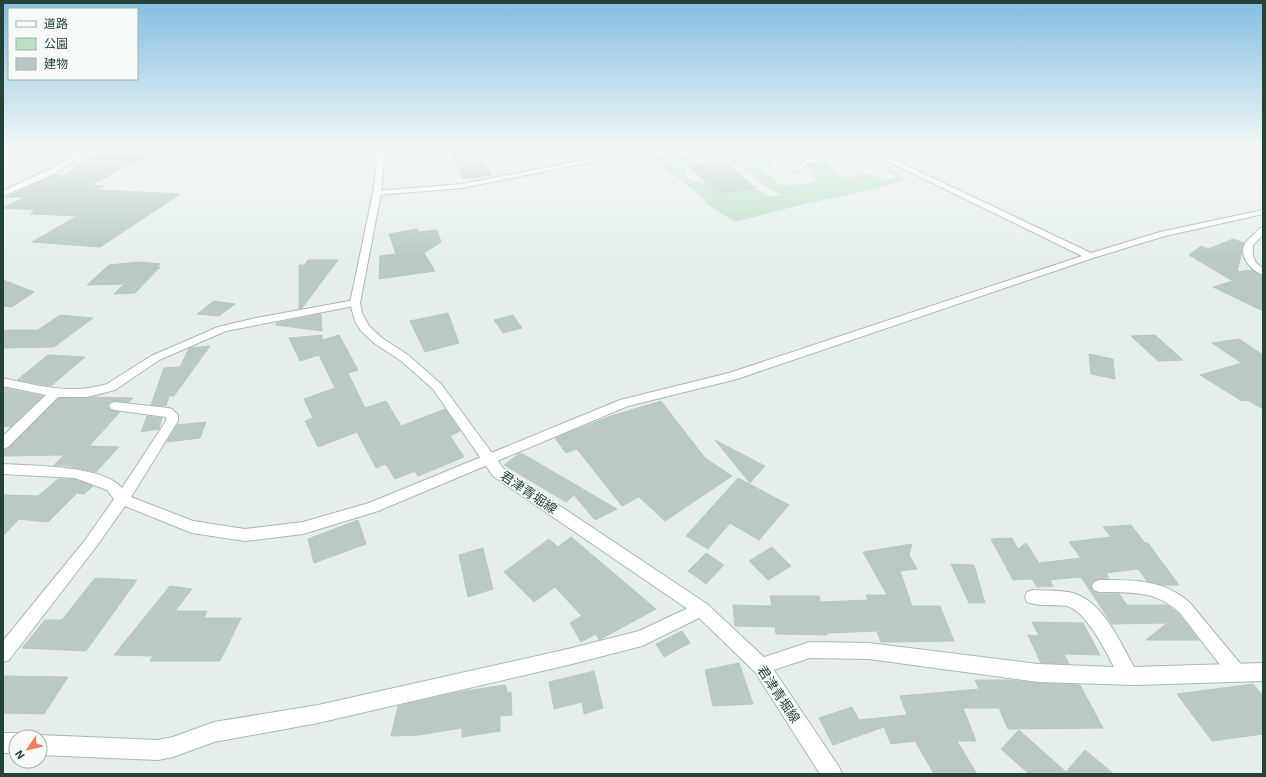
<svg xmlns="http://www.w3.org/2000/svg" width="1266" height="777" font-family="'Exo 2','Noto Sans JP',sans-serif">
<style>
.green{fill:#bde0c5}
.building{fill:#bacac3;stroke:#b7c9c0}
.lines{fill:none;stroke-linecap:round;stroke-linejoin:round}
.lane-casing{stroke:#a7b8b1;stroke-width:2}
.street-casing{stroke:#a7b8b1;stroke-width:2}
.secondary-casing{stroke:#a3bbb1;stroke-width:2}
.lane{fill:#fff;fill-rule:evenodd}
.street{fill:#fff;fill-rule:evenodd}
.secondary{fill:#fff;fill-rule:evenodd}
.labels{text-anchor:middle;stroke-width:3;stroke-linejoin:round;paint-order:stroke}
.street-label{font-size:13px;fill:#234238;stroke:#f6fbf8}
</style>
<rect width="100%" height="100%" fill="#e5efea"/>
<!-- green -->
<path class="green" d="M662,149h6l-11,4 11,8 22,-5 5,4 -1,3 -11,3 6,6 -4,1c4,10 12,7 19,10 6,3 9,7 13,10 17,-2 36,-10 50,2l-1,1h16l-14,-8 -16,-12 1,-3c-14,-5 -22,-17 -36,-15v1l10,4 -1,2 -22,-1v-3l-14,-9 -7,-3c12,0 24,6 37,6 5,-1 10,-5 14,-6 12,-2 31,4 36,14l-6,9 10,6 4,6 3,1 28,-1 9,-5 -6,-4 4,-3 -9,-7 2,-5 -4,-11h11l8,13 18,14 6,1 21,-3 19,6 8,-3 -14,-9v-3c8,3 19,6 22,15l-25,8 -70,15 -74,19 -30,-19v-4l-57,-44z"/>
<!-- building -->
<g class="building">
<polygon points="450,149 478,149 491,175 463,179"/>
<polygon points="151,154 91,185 105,186 98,190 180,194 100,247 32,242 77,216 30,214 36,210 3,208 26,197 7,197 55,175 64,176 93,155"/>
<polygon points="723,161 756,188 717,193 688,166"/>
<polygon points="417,229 418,232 437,230 441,242 424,253 435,271 379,279 380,256 396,254 389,234"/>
<polygon points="1233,239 1244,243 1237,272 1252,270 1263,276 1263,311 1213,287 1233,281 1189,255 1201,246 1208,249"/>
<polygon points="308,260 338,260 302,308 299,309 299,265 304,265"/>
<polygon points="139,262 160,264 156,267 160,267 135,293 114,294 124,284 87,285 109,265"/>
<polygon points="3,280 34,292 12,307 3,306"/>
<polygon points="214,301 235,304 219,316 197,314"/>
<polygon points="448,313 459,343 425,352 410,321"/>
<polygon points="321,314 322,331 276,325 276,323"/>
<polygon points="60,315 93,318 54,347 3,348 3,330 38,330"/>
<polygon points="513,315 522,328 503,333 494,320"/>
<polygon points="322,335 322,340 339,335 358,370 348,373 365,408 386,401 401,426 445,409 460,431 450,436 464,457 418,476 415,471 395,479 386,464 376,468 357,432 318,447 305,421 313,418 304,399 335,388 319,355 300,361 289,338"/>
<polygon points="1155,335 1183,360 1158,361 1131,336"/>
<polygon points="1239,339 1263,355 1263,409 1247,400 1242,401 1200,375 1242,363 1212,343"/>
<polygon points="210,346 174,396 169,396 166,406 151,405 164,368 180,367 189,348"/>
<polygon points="1089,354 1113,359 1115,379 1091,374"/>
<polygon points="48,355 85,357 51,386 17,380"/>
<polygon points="3,388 43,396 11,427 3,426"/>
<polygon points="94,397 133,398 129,402 115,401 111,402 108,405 111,410 120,412 89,446 119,447 96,472 71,467 72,466 54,465 64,455 3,456 3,452 59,398"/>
<polygon points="661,401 705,458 732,476 665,521 639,497 622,506 577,449 566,453 555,438 611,416"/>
<polygon points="147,416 162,418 159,429 141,432"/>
<polygon points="206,422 200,438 167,442 177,425"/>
<polygon points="715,440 765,466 750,483"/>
<polygon points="520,453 528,457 617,509 595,520 574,495 566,502 504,465"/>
<polygon points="738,478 789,505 759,540 730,523 708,549 686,536"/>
<polygon points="58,479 75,479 93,486 84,494 77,493 48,522 19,519 3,536 3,495 38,496"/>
<polygon points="358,520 366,544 314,563 308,539"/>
<polygon points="1131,525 1145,543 1148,543 1179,585 1162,585 1147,581 1138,569 1106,573 1109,578 1093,581 1091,585 1093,591 1099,594 1119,594 1127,605 1167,605 1179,614 1199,640 1146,640 1167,623 1112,624 1081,577 1050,580 1053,586 1037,587 1032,579 1013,580 991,539 1012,538 1018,549 1026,543 1039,563 1081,558 1069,542 1111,537 1103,527"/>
<polygon points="571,537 597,559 656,609 599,640 596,634 581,642 570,623 582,616 555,587 534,602 504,572 549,539 558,547"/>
<polygon points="912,544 909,555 917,569 900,571 912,606 940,606 954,641 881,642 877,631 827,633 827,635 776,634 775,627 735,626 733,605 772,606 770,596 819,596 820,602 868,600 866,595 887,595 863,552"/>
<polygon points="772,547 791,566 768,580 749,561"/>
<polygon points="483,548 493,589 468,597 459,555"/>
<polygon points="706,553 724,565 706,584 688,571"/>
<polygon points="951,564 974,565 985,603 969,603"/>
<polygon points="95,578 137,580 86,651 22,648 45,620 62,620"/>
<polygon points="170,586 192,589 175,611 207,611 204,618 241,618 220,661 150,661 153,656 114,655"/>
<polygon points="1032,622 1083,623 1100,655 1064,654 1069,664 1041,663 1028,635 1039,636"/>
<polygon points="682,631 690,643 664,657 656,644"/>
<polygon points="739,663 753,704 713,706 705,670"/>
<polygon points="594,671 603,708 584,714 582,702 554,709 549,682"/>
<polygon points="3,676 68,677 44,714 3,713"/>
<polygon points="975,680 1009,680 1038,683 1080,685 1103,728 1008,729 999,708 963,708 976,741 957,741 977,774 934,774 915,741 891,744 884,727 833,745 819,718 852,707 859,720 907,715 900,696 979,689"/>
<polygon points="1253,684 1263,696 1263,734 1212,741 1177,694"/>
<polygon points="505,685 508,693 511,692 512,715 500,716 500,731 462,737 462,728 419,735 391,736 398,706 459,692"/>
<polygon points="1019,730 1066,772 1085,750 1114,774 1029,774 1001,749"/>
</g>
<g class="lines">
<!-- lane casing -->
<g class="lane-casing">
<g id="lane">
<polygon points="816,149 822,149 828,158 827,159 808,164 798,171 794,171 794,169 804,161 821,157"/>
<path d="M1260,228h3v7l-10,10c-1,11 0,17 10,23v7c-12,-4 -26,-20 -17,-33 4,-5 10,-9 14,-14z"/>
<path d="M1099,580c34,0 65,-1 91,23l53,64 2,6 -2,6 -6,2 -6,-2 -51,-66c-26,-24 -49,-20 -81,-21l-5,-2 -2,-4 2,-4z"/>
</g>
</g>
<!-- street casing -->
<g class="street-casing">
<g id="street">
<polygon points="86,149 94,149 54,174 3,196 3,191 48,170"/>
<polygon points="641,149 656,149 462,188 377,195 373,193 377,191 462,184"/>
<path d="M863,149h9l219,104 69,-21 103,-22v4l-98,22 -72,22 -356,121 -109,27 -250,105 -75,23 -58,7 -53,-8 -67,-27 -29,41 -87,113 -6,2v-21l83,-102 28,-40 -7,-9 -32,-12 -72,-4v-10c29,2 100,1 119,24l44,-67v-4l-51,-7 -4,-1 -2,-3 2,-3 4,-1 53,6 4,1 6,6v6l-47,76 62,24 52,8 58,-7 66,-19 251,-103 109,-27 353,-117z"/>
<polygon points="1248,149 1263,151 1263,155 1249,150"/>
<path d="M355,300l4,1 1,2 -1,2 -133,26 -67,29 -44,30 -28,7h-29l-50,50 -5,2v-13l43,-41 -43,-9v-8c35,8 69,17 104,6l44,-28 67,-29 38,-9z"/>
<path d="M1033,590c13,1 27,0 40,3 30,9 47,49 61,74l129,-4v18l-128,4 -97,-3 -169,-23 -59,-1 -49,16 -6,-2 -3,-6 3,-6 55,-18 59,1 169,21 76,3c-8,-16 -29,-57 -47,-61 -13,-2 -27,1 -40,-4l-2,-5 2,-5z"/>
<polygon points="701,602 707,604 709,609 707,614 642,646 568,665 318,723 214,742 173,757 158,760 40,755 40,737 36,737 40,735 158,740 173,737 214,722 318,705 568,649 639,631"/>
<polygon points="3,733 16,733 23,736 16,737 16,753 3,753"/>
</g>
</g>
<!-- secondary casing -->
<g class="secondary-casing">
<polygon id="secondary" points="379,149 385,149 381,193 360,303 362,313 369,326 382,338 408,355 441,384 503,468 707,604 767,660 839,767 842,774 820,774 755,672 695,614 493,476 433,389 400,360 374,343 361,331 355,321 350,303 373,193"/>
</g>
<!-- lane -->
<use href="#lane" class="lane"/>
<!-- street -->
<use href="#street" class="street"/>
<!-- secondary -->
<use href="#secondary" class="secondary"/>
</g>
<!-- sky -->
<linearGradient id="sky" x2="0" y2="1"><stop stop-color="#83bee0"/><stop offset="0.58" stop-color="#f3f8f6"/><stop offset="1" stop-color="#f3f8f6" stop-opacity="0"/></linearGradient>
<rect width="1266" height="258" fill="url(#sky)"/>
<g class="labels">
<!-- street labels -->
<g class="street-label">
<text transform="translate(529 492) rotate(34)" y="5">君津青堀線</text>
<text transform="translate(779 694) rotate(56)" y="5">君津青堀線</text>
</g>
</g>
<!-- border -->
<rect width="1266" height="777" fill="none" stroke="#234238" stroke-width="8"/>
<!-- legend -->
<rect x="8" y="8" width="130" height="72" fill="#f6fbf8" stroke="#a2b1ab"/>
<rect x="16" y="21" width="20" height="6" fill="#ffffff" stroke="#a2b1ab"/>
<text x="44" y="28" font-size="12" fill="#234238">道路</text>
<rect x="16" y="38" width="20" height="12" fill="#bde0c5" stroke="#a2b1ab"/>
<text x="44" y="48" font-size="12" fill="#234238">公園</text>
<rect x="16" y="58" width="20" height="12" fill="#bacac3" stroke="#a2b1ab"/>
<text x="44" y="68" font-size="12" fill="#234238">建物</text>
<!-- north arrow -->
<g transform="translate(28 749) rotate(235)"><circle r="19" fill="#f6fbf8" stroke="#a2b1ab"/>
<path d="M0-3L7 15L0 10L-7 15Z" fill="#f7795b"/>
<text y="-6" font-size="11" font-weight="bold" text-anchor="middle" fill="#234238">N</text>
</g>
</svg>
